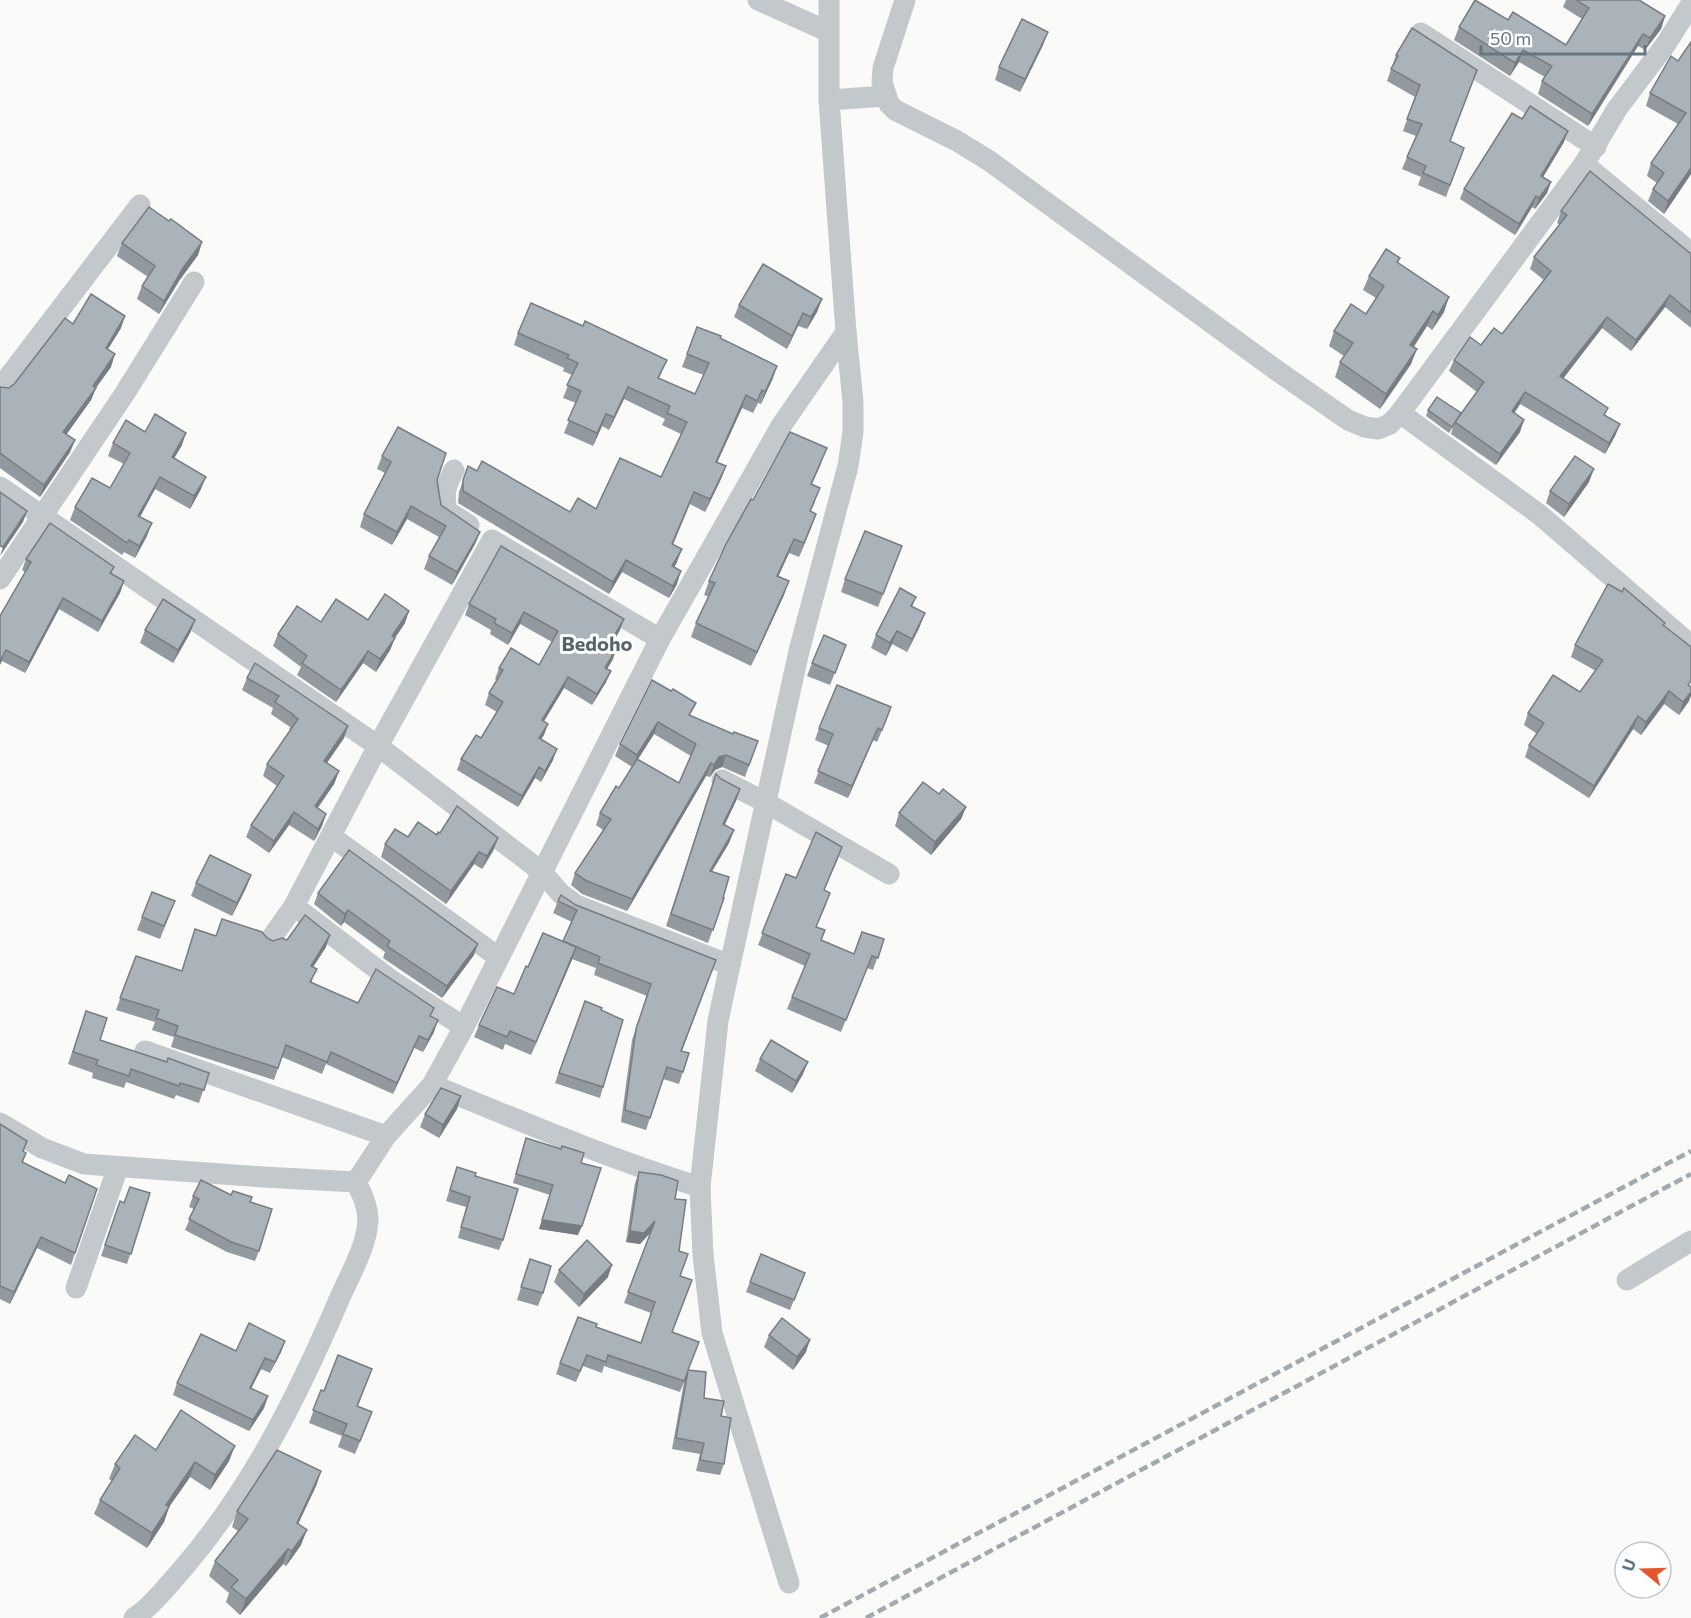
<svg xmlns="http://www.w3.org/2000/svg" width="1691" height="1618" font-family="Commissioner,sans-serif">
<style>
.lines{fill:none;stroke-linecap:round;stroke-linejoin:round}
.street{stroke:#c3c8cc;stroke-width:21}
.rail{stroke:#a2aab0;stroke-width:4.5;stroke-dasharray:9 4.5;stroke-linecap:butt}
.wall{fill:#929a9f;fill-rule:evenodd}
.shaded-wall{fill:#777d82}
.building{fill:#aab3b9;stroke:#777d82;stroke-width:1.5}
.labels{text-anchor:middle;stroke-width:6;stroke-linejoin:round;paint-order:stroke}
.quarter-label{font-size:20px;font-weight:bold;fill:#57646e;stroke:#fff}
</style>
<rect width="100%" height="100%" fill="#fafaf8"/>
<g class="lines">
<!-- street -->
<g class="street">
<polyline points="758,0 829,32"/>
<polyline points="905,0 883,68 882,82 889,104 895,110 957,141 988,160 1279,372 1348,420 1365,427 1378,429 1390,424 1400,413 1584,164 1617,109 1666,44 1691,4"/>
<polyline points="1421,33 1596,147"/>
<polyline points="829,100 886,96"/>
<polyline points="1584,164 1691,253"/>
<polyline points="0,388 140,205"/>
<polyline points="1400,413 1540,515 1691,645"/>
<path d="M454,470c-8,15 -11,24 -7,41l22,14"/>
<polyline points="0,487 378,746 542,872 561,894 576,905 730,965"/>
<polyline points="0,579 125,393 194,282"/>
<polyline points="722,780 765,802 889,874"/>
<polyline points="332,837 498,957"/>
<polyline points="294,906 391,980 464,1027"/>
<polyline points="270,940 294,906 378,746 492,540 660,639"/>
<polyline points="145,1051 386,1136"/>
<path d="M435,1086c88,36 175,73 265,101"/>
<polyline points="0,1123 42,1148 84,1164 263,1177 356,1182 386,1136 432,1085 464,1027 660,639 781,426 846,332 829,100 829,0"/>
<polyline points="1627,1280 1691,1241"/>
<polyline points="76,1288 118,1167"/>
<polyline points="789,1583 712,1333 703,1255 700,1187 718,1021 730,965 799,651 848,466 853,432 853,402 846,332"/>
<path d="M134,1618c19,-13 36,-35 51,-52 68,-80 112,-169 153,-264 11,-26 28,-53 30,-81 0,-15 -6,-27 -12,-39"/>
</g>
<!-- rail -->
<g class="rail">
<polyline points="820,1618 1691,1151"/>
<polyline points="866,1618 1691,1174"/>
</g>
</g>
<!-- wall -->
<g class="wall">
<polygon points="1566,0 1639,0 1665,16 1661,29 1645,50 1638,46 1588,126 1538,94 1542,81 1545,77 1519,62 1510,76 1454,40 1459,27 1508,20 1566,45 1582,19 1563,7"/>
<polygon points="1412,28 1450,141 1464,148 1446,197 1418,185 1421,177 1402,169 1416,136 1403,131 1415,97 1387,81 1396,55"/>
<polygon points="1691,42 1691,174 1664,214 1648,201 1653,189 1657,183 1647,176 1651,163 1678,124 1646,106 1650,93 1678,61"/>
<polygon points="1043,45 1020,92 995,80 999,67"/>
<polygon points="1522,119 1564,142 1543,177 1551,182 1547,193 1535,209 1532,207 1515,235 1460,199 1464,189"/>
<polygon points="1561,211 1687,251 1691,254 1691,328 1665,307 1631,351 1602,328 1563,378 1605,416 1620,424 1615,436 1605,454 1520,404 1514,413 1520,432 1496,465 1451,434 1453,427 1449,433 1426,416 1428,410 1460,416 1477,392 1449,371 1454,360 1502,334 1544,280 1530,269 1534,257 1560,225 1557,223"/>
<polygon points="169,221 202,242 198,255 179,281 159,314 137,299 142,286 148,277 117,256 122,243"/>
<polygon points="1400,258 1398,263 1444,312 1432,330 1427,326 1414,347 1411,364 1380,409 1335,377 1340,362 1344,356 1329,346 1334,331 1366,314 1376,298 1363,290 1369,276"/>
<polygon points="822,299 817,312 807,329 798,326 787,349 734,317 739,305"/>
<polygon points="73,324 121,328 108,349 111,367 96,388 91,400 66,434 75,440 70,452 40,497 0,468 0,387 9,388 15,383"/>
<polygon points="697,327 720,338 773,378 761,404 758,403 753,413 742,408 717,462 726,466 721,479 705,512 690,504 673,545 677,562 674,567 677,584 669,598 622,572 609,594 458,503 459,492 468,466 477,471 570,512 596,509 661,477 681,434 662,425 665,419 624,399 609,430 602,426 593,446 564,433 576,403 563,398 572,375 563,371 564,368 514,345 518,333 662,372 659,378 695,394 704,375 682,367"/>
<polygon points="145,432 182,445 174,458 201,489 190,509 155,489 140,517 147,536 135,558 124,552 122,555 70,520 75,507 110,488 124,464 108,456 113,443"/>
<polygon points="382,456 437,480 441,505 480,532 475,544 452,585 424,569 429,556 439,537 407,519 392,545 360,527 364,514 385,473 377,469"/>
<polygon points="822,462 812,484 815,502 811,511 811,528 799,557 789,553 778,577 784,595 751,666 691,637 696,623 709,597 704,595 709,581 753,500"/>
<polygon points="1589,482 1564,517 1546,503 1550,491"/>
<polygon points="501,546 620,630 612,644 613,659 607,669 611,671 606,682 592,705 564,688 544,721 548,724 541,739 553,760 541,782 535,778 518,807 457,770 461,759 481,738 497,712 485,705 489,693 497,680 495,679 499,668 539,665 552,642 520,624 508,645 490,634 491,630 465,615 469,604"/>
<polygon points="26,559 114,567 111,574 124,581 120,593 98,632 59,609 25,673 2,661 25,572 22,570"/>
<polygon points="897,559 878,607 841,592 845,579"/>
<polygon points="916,597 912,607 920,626 907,652 892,644 886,656 871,648 876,635"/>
<polygon points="195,620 190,633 173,663 140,643 145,630"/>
<polygon points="368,620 405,623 395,638 390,650 376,672 363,663 336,702 297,675 301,667 273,646 278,634 321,622"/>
<polygon points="1663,626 1689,701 1679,715 1664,704 1641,735 1633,729 1589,798 1525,757 1529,745 1537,734 1524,725 1528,713 1580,692 1596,671 1571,657 1575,645"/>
<polygon points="846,645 830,685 807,676 812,663"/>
<polygon points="247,678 348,726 344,738 327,763 339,771 334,784 318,808 326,814 322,826 314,841 289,825 269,853 246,837 251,825 277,786 263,776 267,764 291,730 289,729 290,727 271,714 273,708 242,690"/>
<path d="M652,680l40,36 41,18 25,7 -13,36 -23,-10 -7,3 -5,7 -4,-1 -79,135 -45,-17 -11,-9 4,-12 28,-43 -7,-5 4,-12 19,-25 13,-21 -17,-11 5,-12zM654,734l37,22 -12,27 -41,-24z"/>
<polygon points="887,719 877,742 873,740 848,798 814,783 829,746 815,740 819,728"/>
<polygon points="716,774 721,779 740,789 736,801 724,825 734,830 729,843 712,871 723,898 724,898 708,943 666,926"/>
<polygon points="939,794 966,807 961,819 931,855 895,826 899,813"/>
<polygon points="440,833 498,838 493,851 482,869 474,864 446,904 381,857 385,844 408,837"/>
<polygon points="838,859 824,890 826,905 816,927 825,930 821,940 854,954 884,939 873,970 867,968 841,1032 787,1009 805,966 758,945 786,874 796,878"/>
<polygon points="251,875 246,888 232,916 191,896 196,883"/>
<polygon points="152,892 170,914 160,939 137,930"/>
<polygon points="318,893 474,955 442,998 383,958 385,952 344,922 341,926 314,904"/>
<polygon points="558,901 576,905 716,960 682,1051 689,1053 679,1084 663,1079 646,1130 621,1122 632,1040 647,996 594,975 596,968 572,959 531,1055 505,1044 503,1050 474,1037 479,1025 514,994 528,967 563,941 572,922 553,913"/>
<polygon points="267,938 273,941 287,940 326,947 313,967 312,982 358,1003 431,1017 434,1032 423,1052 414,1048 393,1094 326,1064 322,1074 282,1057 274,1080 171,1047 174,1037 152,1030 155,1022 116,1010 136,956 181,971"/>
<polygon points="585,1001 601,1010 603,1087 600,1098 555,1083"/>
<polygon points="86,1011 100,1040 167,1062 209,1073 199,1103 176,1095 174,1099 126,1082 124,1088 92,1078 93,1073 68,1064"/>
<polygon points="760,1059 803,1074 792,1093 755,1071"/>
<polygon points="461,1096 457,1109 439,1138 420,1127 425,1114"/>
<polygon points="0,1124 24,1152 26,1153 23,1162 65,1183 97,1189 71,1265 37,1248 10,1304 0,1299"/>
<polygon points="526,1138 581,1163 578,1235 539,1229 550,1195 513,1183"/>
<polygon points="457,1167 475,1176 503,1240 499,1250 458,1238 466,1207 446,1201"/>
<polygon points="639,1172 675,1199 680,1276 673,1332 688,1370 704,1398 721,1416 724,1464 720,1475 696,1471 700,1454 672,1449 684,1382 680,1392 604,1366 602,1373 583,1366 576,1382 556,1374 560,1363 596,1327 641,1343 651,1313 624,1303 651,1232 640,1244 626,1242 635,1183"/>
<polygon points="150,1193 127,1264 101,1256 120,1201 124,1203"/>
<polygon points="231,1195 250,1202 259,1251 255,1261 227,1252 185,1230 194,1209 189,1207 193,1196"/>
<polygon points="530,1259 543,1293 538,1306 517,1300"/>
<polygon points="559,1270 608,1277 579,1307 554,1282"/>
<polygon points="805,1273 790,1310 746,1292 750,1282"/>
<polygon points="769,1335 806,1352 793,1370 764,1347"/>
<polygon points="285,1341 281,1352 270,1373 261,1369 251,1388 268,1396 264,1408 249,1431 173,1395 177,1383 236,1351"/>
<polygon points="372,1369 358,1406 367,1425 355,1454 338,1447 342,1436 309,1423 321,1390 324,1391"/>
<polygon points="156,1450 229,1461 210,1490 190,1477 169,1507 164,1522 147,1548 94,1514 100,1500 112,1481 109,1479 115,1464"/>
<polygon points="321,1471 316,1486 298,1524 301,1545 286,1566 283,1564 240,1615 226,1602 229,1593 209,1576 215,1561 238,1531 232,1527 237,1511"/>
</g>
<!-- shaded-wall -->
<g class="shaded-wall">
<polygon points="1665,16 1661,29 1645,50 1650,38"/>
<polygon points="1048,32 1043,45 1020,92 1025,79"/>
<polygon points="1643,34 1638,46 1588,126 1592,114"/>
<polygon points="1523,50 1519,62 1510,76 1515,63"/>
<polygon points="1568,131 1564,142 1537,187 1541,176"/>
<polygon points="1691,168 1691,174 1664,214 1668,201"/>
<polygon points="1551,182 1547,193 1535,209 1539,198"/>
<polygon points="1536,196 1532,207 1515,235 1519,224"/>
<polygon points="202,242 198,255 179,281 159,314 164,301 183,268"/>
<polygon points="1670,295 1665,307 1631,351 1636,340"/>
<polygon points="1449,297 1444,312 1432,330 1438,315"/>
<polygon points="822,299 817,312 807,329 811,317"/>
<polygon points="1433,311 1427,326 1405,359 1410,345"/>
<polygon points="803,313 798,326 787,349 792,336"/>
<polygon points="125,316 121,328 101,360 106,348"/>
<polygon points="1607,317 1602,328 1556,388 1560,376"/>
<polygon points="1417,349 1411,364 1380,409 1386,394"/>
<polygon points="115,354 111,367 88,398 93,386"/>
<polygon points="777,366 773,378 761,404 765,392"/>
<polygon points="628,387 624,399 609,430 614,417"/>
<polygon points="96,388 91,400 59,445 63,432"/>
<polygon points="1525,392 1520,404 1508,423 1512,411"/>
<polygon points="746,395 742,408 712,474 716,462"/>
<polygon points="606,414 602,426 593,446 597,433"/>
<polygon points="1524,420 1520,432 1496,465 1500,454"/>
<polygon points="1620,424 1615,436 1605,454 1609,443"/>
<polygon points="186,433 182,445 168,469 172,457"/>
<polygon points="75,440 70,452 40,497 44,485"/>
<polygon points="726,466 721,479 705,512 710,499"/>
<polygon points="1594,469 1589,482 1564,517 1569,504"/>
<polygon points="160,477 155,489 134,528 138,516"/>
<polygon points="206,477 201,489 190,509 194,496"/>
<polygon points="411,506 407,519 392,545 397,532"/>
<polygon points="27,511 23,522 0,556 3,547"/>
<polygon points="816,514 811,528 799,557 804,543"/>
<polygon points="152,523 147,536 135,558 139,546"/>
<polygon points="480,532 475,544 452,585 457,572"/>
<polygon points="794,539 789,553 772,590 777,576"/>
<polygon points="682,549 677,562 668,579 672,566"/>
<polygon points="626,560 622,572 609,594 613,582"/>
<polygon points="681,571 677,584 669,598 673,586"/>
<polygon points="124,581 120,593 98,632 102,621"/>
<polygon points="789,581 784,595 751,666 757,652"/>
<polygon points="63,598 59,609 25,673 29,662"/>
<polygon points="409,611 405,623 387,649 392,636"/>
<polygon points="524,612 520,624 508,645 512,633"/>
<polygon points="925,613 920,626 907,652 912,639"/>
<polygon points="624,619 620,630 606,654 610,643"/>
<polygon points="195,620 190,633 173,663 178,650"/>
<polygon points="897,631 892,644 886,656 890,643"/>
<polygon points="395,638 390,650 376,672 380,659"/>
<polygon points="617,647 613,659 601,679 605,668"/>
<polygon points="6,650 2,661 0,665 0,661"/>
<polygon points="368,651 363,663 336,702 341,690"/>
<polygon points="611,671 606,682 592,705 597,694"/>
<polygon points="568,677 564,688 538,731 542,720"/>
<polygon points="1669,691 1664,704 1641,735 1646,722"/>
<polygon points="1691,692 1691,696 1689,701 1679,715 1683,702"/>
<polygon points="1638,716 1633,729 1589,798 1594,786"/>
<polygon points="658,722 654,734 633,767 637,755"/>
<polygon points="548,724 544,735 535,749 539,738"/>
<polygon points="348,726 344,738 319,774 324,761"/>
<polygon points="878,728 873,740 848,798 852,786"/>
<polygon points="557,749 553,760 541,782 545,771"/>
<polygon points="726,755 722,767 715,770 710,777 714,765 719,757"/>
<polygon points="711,763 706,776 627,911 632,899"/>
<polygon points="539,767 535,778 518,807 522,796"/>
<polygon points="339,771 334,784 310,818 315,806"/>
<polygon points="740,789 736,801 719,837 723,824"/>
<polygon points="966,807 961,819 931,855 935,842"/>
<polygon points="294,812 289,825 269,853 274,841"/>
<polygon points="326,814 322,826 314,841 318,829"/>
<polygon points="734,830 729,843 705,883 710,871"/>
<polygon points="498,838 493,851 482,869 487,856"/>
<polygon points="479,852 474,864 446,904 451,891"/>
<polygon points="251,875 246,888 232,916 237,903"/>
<polygon points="348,910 344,922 341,926 345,914"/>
<polygon points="330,935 326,947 306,978 311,966"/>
<polygon points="478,944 474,955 442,998 447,986"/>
<polygon points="576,947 572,960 531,1055 536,1042"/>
<polygon points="438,1020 434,1032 423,1052 428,1040"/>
<polygon points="419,1036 414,1048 393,1094 397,1083"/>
<polygon points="808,1062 803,1074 792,1093 796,1081"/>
<polygon points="461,1096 457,1109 439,1138 443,1125"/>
<polygon points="542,1220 582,1226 578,1235 539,1229"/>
<polygon points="655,1221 651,1232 640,1244 626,1242 630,1231"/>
<polygon points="41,1237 37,1248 10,1304 14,1292"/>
<polygon points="612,1265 608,1277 579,1307 584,1294"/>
<polygon points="810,1340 806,1352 793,1370 797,1357"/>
<polygon points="285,1341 281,1352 270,1373 275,1362"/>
<polygon points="265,1358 261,1369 246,1399 250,1388"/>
<polygon points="268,1396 264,1408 249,1431 253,1420"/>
<polygon points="235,1446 229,1461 210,1490 215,1475"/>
<polygon points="195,1462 190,1477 169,1507 164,1522 147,1548 152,1533 166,1505"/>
<polygon points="321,1471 316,1486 291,1539 297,1523"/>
<polygon points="307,1530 301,1545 286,1566 292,1551"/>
<polygon points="288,1549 283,1564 240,1615 246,1599"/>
</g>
<!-- building -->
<g class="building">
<polygon points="1475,0 1508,20 1513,12 1566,45 1589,8 1576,0 1639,0 1665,16 1650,38 1643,34 1592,114 1542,81 1552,66 1523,50 1515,63 1459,27"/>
<polygon points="1022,19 1048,32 1025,79 999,67"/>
<polygon points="1412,28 1477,70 1450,141 1464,148 1450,185 1423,173 1426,166 1407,157 1422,124 1407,119 1420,85 1391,69 1398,56 1396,55"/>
<polygon points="1691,42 1691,168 1668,201 1653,189 1664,173 1651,163 1686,113 1650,93 1671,56 1678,61"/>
<polygon points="1530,106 1568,131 1541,176 1551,182 1539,198 1536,196 1519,224 1464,189 1512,113 1522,119"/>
<polygon points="1590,171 1691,254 1691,313 1670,295 1636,340 1607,317 1560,376 1608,408 1604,415 1620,424 1609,443 1525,392 1512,411 1524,420 1500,454 1455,422 1484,382 1454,360 1470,337 1481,345 1494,328 1502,334 1551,271 1534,257 1567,215 1561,211"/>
<polygon points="149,207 169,221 171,219 202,242 183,268 164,301 142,286 155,266 122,243"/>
<polygon points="1386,249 1400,258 1397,262 1449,297 1438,315 1433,311 1410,345 1417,349 1386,394 1340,362 1353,343 1334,331 1351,304 1366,314 1384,286 1369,276"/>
<polygon points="763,264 822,299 811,317 803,313 792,336 739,305"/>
<polygon points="91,294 125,316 106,348 115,354 93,386 96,388 63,432 75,440 44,485 0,453 0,387 9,388 15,383 65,318 73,324"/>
<polygon points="531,303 583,326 585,321 667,360 658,378 695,394 709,363 687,354 697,327 721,336 720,338 777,366 765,392 762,390 757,401 746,395 716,462 726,466 710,499 694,492 672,544 682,549 672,566 681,571 673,586 626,560 613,582 463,491 463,480 468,466 477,471 482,461 570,512 578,498 596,509 620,458 661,477 687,422 667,413 670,406 628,387 614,417 606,414 597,433 568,420 581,391 567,385 578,363 567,358 569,355 518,333"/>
<polygon points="1437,397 1461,413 1452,427 1428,410"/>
<polygon points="155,414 186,433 172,457 206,477 194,496 160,477 138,516 152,523 139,546 129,540 127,543 75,507 92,478 110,488 130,453 113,443 126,420 145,432"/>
<polygon points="398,427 446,453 437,480 441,505 480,532 457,572 429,556 446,526 411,506 397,532 364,514 391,462 382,456"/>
<polygon points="790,432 827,448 811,484 820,488 810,511 816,514 804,543 794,539 777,576 789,581 757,652 696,623 715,583 709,581 726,544 751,499 753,500"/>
<polygon points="1575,456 1594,469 1569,504 1550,491"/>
<polygon points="0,492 27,511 3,547 0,546"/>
<polygon points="50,523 114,567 110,573 124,581 102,621 63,598 29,662 6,650 0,661 0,616 31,562 26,559"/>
<polygon points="865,531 902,546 883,594 845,579"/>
<polygon points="501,546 624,619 610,643 617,647 605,668 611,671 597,694 568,677 542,720 548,724 539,738 557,749 545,771 539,767 522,796 461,759 476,735 481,738 503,702 489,693 503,670 499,668 511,648 539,665 558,631 524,612 512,633 494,623 496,619 469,604"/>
<polygon points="1608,584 1622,592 1624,588 1665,623 1663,625 1691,647 1691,681 1688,685 1691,687 1691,692 1683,702 1669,691 1646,722 1638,716 1594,786 1529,745 1544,723 1528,713 1553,675 1580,692 1603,660 1575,645"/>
<polygon points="900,588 916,597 911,606 925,613 912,639 897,631 890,643 876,635"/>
<polygon points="385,594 409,611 392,636 395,638 380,659 368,651 341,690 302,663 307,656 278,634 297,606 321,622 336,599 368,620"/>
<polygon points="163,599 195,620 178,650 145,630"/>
<polygon points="824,635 846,645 835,673 812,663"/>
<polygon points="255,663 348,726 324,761 339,771 315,806 326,814 318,829 294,812 274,841 251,825 284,776 267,764 298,719 293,716 294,715 275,702 279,696 247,678"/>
<polygon points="652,680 671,691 673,689 696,703 689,715 733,734 734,732 758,741 749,765 726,755 719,757 714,765 711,763 632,899 587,881 575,873 611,819 600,813 616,786 619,788 637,759 679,783 696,744 658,722 637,755 620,744"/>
<polygon points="837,685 891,707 882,730 878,728 852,786 818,771 833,734 819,728"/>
<polygon points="716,774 721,779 740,789 723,824 734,830 710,871 729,877 723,898 724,898 713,930 671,914"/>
<polygon points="923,782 939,794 943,789 966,807 935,842 899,813"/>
<polygon points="457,806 498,838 487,856 479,852 451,891 385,844 395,829 408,837 418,822 437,835 438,832 440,833"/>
<polygon points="816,832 842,847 824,890 830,893 816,927 825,930 821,940 854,954 862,932 884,939 878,958 872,956 846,1020 792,997 810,954 762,933 786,874 796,878"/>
<polygon points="349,850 478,944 447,986 387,946 390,941 348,910 345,914 318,893"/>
<polygon points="210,855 251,875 237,903 196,883"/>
<polygon points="152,892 175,901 164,926 142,917"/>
<polygon points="561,895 576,905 716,960 681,1051 689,1053 683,1072 667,1067 650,1118 625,1110 636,1029 651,984 598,963 600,957 563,941 577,910 558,901"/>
<polygon points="305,915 330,935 311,966 317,969 310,982 358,1003 376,969 434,1008 430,1016 438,1020 428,1040 419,1036 397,1083 331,1052 327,1062 286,1045 278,1068 175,1035 178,1026 156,1018 159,1010 120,998 136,956 182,971 195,929 216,936 222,919 262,932 267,938 273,941 282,938 287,940"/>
<polygon points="543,933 576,947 536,1042 510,1031 507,1037 479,1025 497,987 514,994 526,966 528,967"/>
<polygon points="585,1001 602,1008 601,1010 623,1020 603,1087 559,1073"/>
<polygon points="86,1011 107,1018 100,1040 167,1062 168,1058 209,1073 204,1090 180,1083 179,1086 131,1069 129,1076 96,1065 98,1060 73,1052"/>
<polygon points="771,1040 808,1062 796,1081 760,1059"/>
<polygon points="441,1088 461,1096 443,1125 425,1114"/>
<polygon points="0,1124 27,1141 23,1151 26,1153 22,1162 65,1183 69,1175 97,1189 75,1253 41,1237 14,1292 0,1286"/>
<polygon points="526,1138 561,1149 562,1146 584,1153 581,1163 601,1168 582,1226 542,1220 553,1185 516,1174"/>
<polygon points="457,1167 476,1173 475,1176 518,1189 503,1240 461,1227 470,1197 450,1190"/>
<polygon points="639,1172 661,1175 678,1181 675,1199 686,1200 679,1251 688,1254 680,1276 692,1280 672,1332 699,1342 688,1370 706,1372 704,1398 724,1401 721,1416 731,1418 724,1464 700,1460 704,1443 676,1438 688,1371 684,1381 608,1355 606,1362 587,1355 580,1371 560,1363 578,1317 597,1324 596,1327 641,1343 655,1302 628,1292 655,1221 644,1233 630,1231"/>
<polygon points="201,1180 231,1195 233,1191 252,1197 250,1202 272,1209 259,1251 231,1242 189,1219 199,1199 193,1196"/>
<polygon points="130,1187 150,1193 131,1254 105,1245 120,1201 124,1203"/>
<polygon points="587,1240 612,1265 584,1294 559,1270"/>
<polygon points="761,1254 805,1273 794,1300 750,1282"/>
<polygon points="530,1259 551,1266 543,1293 521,1287"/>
<polygon points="782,1318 810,1340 797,1357 769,1335"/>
<polygon points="249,1323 285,1341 275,1362 265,1358 250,1388 268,1396 253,1420 177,1383 201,1334 236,1351"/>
<polygon points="338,1355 372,1369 357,1406 372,1412 360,1441 343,1434 347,1424 313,1410 321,1390 324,1391"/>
<polygon points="181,1410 235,1446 215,1475 195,1462 166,1505 169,1507 152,1533 100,1500 120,1468 115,1464 135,1435 156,1450"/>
<polygon points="277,1450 321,1471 297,1523 307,1530 292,1551 288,1549 246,1599 231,1587 238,1580 215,1561 248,1519 237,1511"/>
</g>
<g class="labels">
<!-- quarter labels -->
<g class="quarter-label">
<text x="597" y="651">Bedoho</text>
</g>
</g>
<!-- north arrow -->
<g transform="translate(1643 1570) rotate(289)"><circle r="28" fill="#ffffff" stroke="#c1c8cd" stroke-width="1.5"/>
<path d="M0-4.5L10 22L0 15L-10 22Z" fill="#e4572e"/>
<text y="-9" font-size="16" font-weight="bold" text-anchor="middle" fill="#657683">U</text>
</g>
<!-- scale -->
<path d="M1481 45v9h164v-9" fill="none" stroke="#657683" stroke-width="3"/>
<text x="1490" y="45" font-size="18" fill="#657683" stroke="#ffffff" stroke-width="4.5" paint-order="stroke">50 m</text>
</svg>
